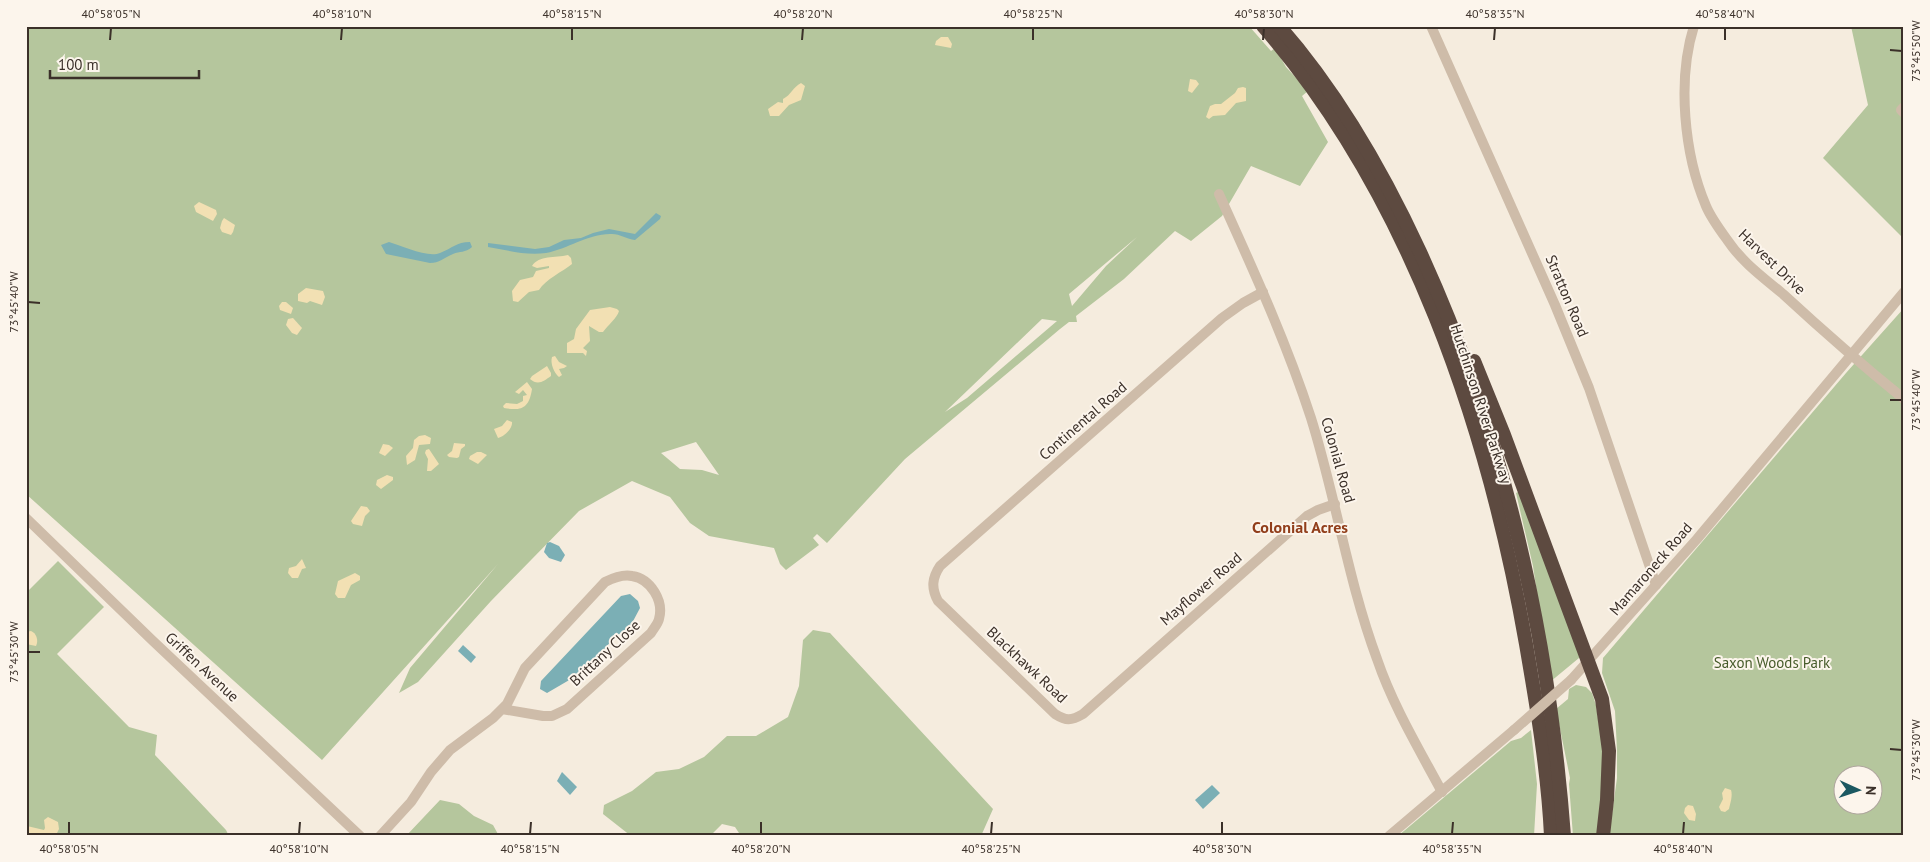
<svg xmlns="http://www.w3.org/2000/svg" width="1930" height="862" font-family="'PT Sans',sans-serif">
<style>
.green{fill:#b5c69d;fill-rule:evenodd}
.sand{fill:#f2e0b3}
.water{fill:#7bafb5}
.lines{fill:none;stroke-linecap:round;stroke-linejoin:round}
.minor{stroke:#cebca9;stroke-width:10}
.highway{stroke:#5d4a40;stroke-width:14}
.minor-bridge{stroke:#cebca9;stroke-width:10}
.ticks{fill:none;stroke:#3b3029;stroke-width:2}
.labels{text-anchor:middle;stroke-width:4;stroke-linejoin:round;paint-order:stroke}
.street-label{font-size:15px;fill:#3b3029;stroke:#fcf5ec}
.park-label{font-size:15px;fill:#475c2b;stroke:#fcf5ec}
.neighbourhood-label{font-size:16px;font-weight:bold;fill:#913e1b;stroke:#fcf5ec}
.neatline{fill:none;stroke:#3b3029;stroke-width:2}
.ticks-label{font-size:12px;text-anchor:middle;fill:#3b3029}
</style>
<rect width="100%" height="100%" fill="#f5ecde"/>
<!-- green -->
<g class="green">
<path d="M26,26h1223l22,25 4,-3 11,19 22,24 -6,5 26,46 -28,44 -49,-20 -29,50 -31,25 -16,-10 -51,48 -48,37 1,6h-8l-9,7 -155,130 -78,84 -10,-9 -4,4 6,7 -33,25 -6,-6 -6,-16 -65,-12 -19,-13 -20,-26 -38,-16 -53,30 -88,90 -73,81 -19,11 11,-25 88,-104 -176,196 -296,-266zM1137,237l-31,29 -34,40 -3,-12zM1042,319l15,2 -90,77 -22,14zM696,442l23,33 -17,-5 -22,-1 -19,-16z"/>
<polygon points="1851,26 1904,26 1904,239 1823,158 1868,105"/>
<path d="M1904,308v528h-295l8,-58v-27l-2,-40 -13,-38 1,-15 243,-285zM1842,774h30v30h-30z"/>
<polygon points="1520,491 1580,654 1579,658 1550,682 1533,566 1516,493"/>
<polygon points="58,561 104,607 57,654 129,727 157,735 155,755 226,830 229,836 26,836 26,593"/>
<polygon points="813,630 830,633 993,809 981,836 741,836 735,827 722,824 710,836 631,836 603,814 604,805 632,791 656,772 679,769 704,757 727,736 756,736 788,717 799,686 803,640"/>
<polygon points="1576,685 1586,687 1592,693 1596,705 1603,751 1599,836 1573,836 1569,784 1570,778 1556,709 1568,699 1569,689"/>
<polygon points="1531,730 1537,784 1534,836 1398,836 1511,741 1521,738"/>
<polygon points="440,800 459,804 474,816 493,825 499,836 406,836"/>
</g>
<!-- sand -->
<g class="sand">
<polygon points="941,37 948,37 952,44 951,48 935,45 936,41"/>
<polygon points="1190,79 1196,80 1199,84 1192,93 1188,91"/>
<path d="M801,83l4,3 -4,14 -12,5 -10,11h-9l-2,-7 10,-7 5,1v-4c8,-4 10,-12 18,-16z"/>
<polygon points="1243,87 1246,88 1246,101 1236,103 1225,115 1213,116 1209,119 1206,117 1210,106 1215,104 1221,104 1235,93 1238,88"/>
<polygon points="199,202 216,210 217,214 213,221 196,212 194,206"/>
<polygon points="224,218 235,225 233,232 231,235 222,232 220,228 222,221"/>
<path d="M568,255l3,3 1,6c-10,8 -26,15 -33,26l-10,2 -11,10 -5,-1 -1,-10 8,-11 13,-3 3,-6 13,-3v-2l-12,2 -5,-2c7,-11 23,-8 36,-11z"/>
<polygon points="306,288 323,291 325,297 322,305 310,301 307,303 298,301 298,294"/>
<polygon points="282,302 286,302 293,308 291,314 280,310 279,306"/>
<path d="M610,307l7,2 2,2c-2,7 -11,14 -16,21h-4l-10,-6 1,15 -7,7 4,3 -1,5 -3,-3h-16v-10l7,-4 2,-10 14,-19z"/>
<polygon points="293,318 302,328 297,335 292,333 286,325 288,319"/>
<path d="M555,356l4,6 8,4 -3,2 -5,1 3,6 -3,2c-5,-4 -9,-14 -7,-20z"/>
<path d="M547,366l4,7v3c-7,5 -13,10 -21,3l2,-3z"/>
<path d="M527,382l5,7c-3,20 -11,22 -28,19l-1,-2 3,-3 11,1 6,-3v-5l4,-1 -4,-5 -4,4 -4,-2z"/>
<path d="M507,420l5,2c1,6 -8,15 -14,16l-4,-9 8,-3z"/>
<polygon points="425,435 431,438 430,444 419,445 415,460 407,465 406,456 413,448 414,440 419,436"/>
<polygon points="454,443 465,444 465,446 461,449 459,457 457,458 449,457 447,455 452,451"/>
<polygon points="383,444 389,445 393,448 385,456 379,453"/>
<polygon points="429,449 439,464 431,471 427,471 428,459 425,453 426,450"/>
<polygon points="477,452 481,452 487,455 478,464 469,459 470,456"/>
<polygon points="387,475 393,477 393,480 381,489 376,485 377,480"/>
<polygon points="361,506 367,507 370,511 365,516 362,526 353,524 351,521"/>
<polygon points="302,559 306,568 302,569 298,578 292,578 288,573 289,568 296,566"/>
<polygon points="355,573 360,576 360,580 351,585 345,598 338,598 335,594 338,581"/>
<path d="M31,631c5,2 8,9 5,15l-10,-2v-12z"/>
<path d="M1725,788l6,2c2,6 -1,14 -2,19l-4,3 -4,-1 -2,-4 4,-8 -1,-6z"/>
<polygon points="1688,805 1693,806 1696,814 1695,821 1689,820 1684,813 1685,808"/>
<path d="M48,817l10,5 1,7 -2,4c-9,4 -23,5 -31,0l1,-7 17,4 1,-2 -1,-8z"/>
</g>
<!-- water -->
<g class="water">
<path d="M656,213l5,3 -1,3 -25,21c-8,-1 -15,-6 -23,-6 -23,-1 -44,15 -66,19 -20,3 -39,-3 -58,-6v-4l47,6 14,-2 15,-7 17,-2 12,-5 16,-4 26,5z"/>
<path d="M389,242c13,4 39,16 51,11 13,-5 16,-11 30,-11l2,5c-7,6 -12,4 -19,7 -9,4 -14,9 -23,9l-44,-9 -5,-9z"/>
<polygon points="550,542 559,546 565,555 561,562 549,558 544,552 547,543"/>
<polygon points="630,594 638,601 640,608 631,625 613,639 599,655 571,679 547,693 540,689 541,681 621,596"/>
<polygon points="463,645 476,657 471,663 458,651"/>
<polygon points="562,772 577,787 570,795 557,781"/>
<polygon points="1212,785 1220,793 1203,809 1195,800"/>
</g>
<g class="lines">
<!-- minor -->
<g class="minor">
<polyline points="1431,26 1555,305 1589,388 1656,585"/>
<path d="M1694,26c-17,54 -10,128 12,180 5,12 14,24 22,35 14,21 36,37 55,53 39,36 79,71 121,105"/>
<polyline points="1904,107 1901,110 1904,113"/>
<path d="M1219,194c33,73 67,147 92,224 25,80 37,163 66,241 16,47 42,90 65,133"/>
<path d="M1263,292l-20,11 -21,15 -282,248c-8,12 -9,22 -2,35l117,113c11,7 16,7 28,0l224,-198 11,-6 17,-6"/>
<polyline points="26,518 153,641 360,836"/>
<polyline points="1571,680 1697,539 1904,292"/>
<path d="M380,836l31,-34 20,-30 19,-22 43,-32 14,-14 18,-36 80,-86c8,-4 18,-8 27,-6 19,3 32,25 27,43 -1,5 -6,10 -8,14l-84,76 -15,7h-9l-41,-7"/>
<polyline points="1389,836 1514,730"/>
</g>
<!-- highway -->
<g class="highway">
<path d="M1263,26c147,169 225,401 263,618 11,64 22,128 25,192"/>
<path d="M1279,26c59,67 104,146 141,226 84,183 129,384 144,584"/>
<polyline points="1474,361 1504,435 1602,699 1609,751 1607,800 1603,836"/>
</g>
<!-- minor-bridge -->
<polyline class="minor-bridge" points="1514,730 1571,680"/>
</g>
<!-- ticks -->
<path class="ticks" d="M110,40l1,-12M341,40l1,-12M572,40v-12M802,40l1,-12M1033,40v-12M1263,40l1,-12M1494,40l1,-12M1725,40v-12M1890,50l12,1M28,302l12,1M1890,400h12M28,652h12M1890,749l12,1M69,834v-12M299,834l1,-12M530,834l1,-12M761,834v-12M991,834l1,-12M1222,834v-12M1452,834l1,-12M1683,834l1,-12"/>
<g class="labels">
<!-- street labels -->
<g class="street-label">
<text transform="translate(1772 262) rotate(44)" y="5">Harvest Drive</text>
<text transform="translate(1567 296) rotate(67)" y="5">Stratton Road</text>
<text transform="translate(1481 404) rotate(72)" y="5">Hutchinson River Parkway</text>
<text transform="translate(1083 421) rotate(-41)" y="5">Continental Road</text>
<text transform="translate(1338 460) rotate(74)" y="5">Colonial Road</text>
<text transform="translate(1651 569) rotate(-49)" y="5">Mamaroneck Road</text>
<text transform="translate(1201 589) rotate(-41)" y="5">Mayflower Road</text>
<text transform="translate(605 653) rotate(-43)" y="5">Brittany Close</text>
<text transform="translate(1027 665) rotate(43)" y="5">Blackhawk Road</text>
<text transform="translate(202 667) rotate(43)" y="5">Griffen Avenue</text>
</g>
<!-- park labels -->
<g class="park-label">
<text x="1772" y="668">Saxon Woods Park</text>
</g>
<!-- neighbourhood labels -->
<g class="neighbourhood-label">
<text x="1300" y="533">Colonial Acres</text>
</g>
</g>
<!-- border -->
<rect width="1930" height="862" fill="none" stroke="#fcf5ec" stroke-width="55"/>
<!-- north arrow -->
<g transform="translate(1858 790) rotate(93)"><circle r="24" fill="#fcf5ec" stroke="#afa69e"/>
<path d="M0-4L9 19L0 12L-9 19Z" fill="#1b5861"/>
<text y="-8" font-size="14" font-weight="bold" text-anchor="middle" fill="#3b3029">N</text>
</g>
<!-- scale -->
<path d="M50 70v8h149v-8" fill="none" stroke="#3b3029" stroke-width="2.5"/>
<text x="58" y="70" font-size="15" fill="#3b3029" stroke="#fcf5ec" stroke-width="4" paint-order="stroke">100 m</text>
<rect x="28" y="28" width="1874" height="806" class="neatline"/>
<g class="ticks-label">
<text x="111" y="18">40°58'05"N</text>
<text x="342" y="18">40°58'10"N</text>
<text x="572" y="18">40°58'15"N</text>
<text x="803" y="18">40°58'20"N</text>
<text x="1033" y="18">40°58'25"N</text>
<text x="1264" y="18">40°58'30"N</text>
<text x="1495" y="18">40°58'35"N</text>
<text x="1725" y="18">40°58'40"N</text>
<text transform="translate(1916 51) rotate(-90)" y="4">73°45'50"W</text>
<text transform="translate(14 302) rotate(-90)" y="4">73°45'40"W</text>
<text transform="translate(1916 400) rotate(-90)" y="4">73°45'40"W</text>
<text transform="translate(14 652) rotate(-90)" y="4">73°45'30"W</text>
<text transform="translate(1916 750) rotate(-90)" y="4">73°45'30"W</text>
<text x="69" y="853">40°58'05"N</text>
<text x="299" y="853">40°58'10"N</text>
<text x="530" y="853">40°58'15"N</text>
<text x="761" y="853">40°58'20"N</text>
<text x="991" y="853">40°58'25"N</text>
<text x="1222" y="853">40°58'30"N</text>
<text x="1452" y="853">40°58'35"N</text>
<text x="1683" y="853">40°58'40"N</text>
</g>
</svg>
